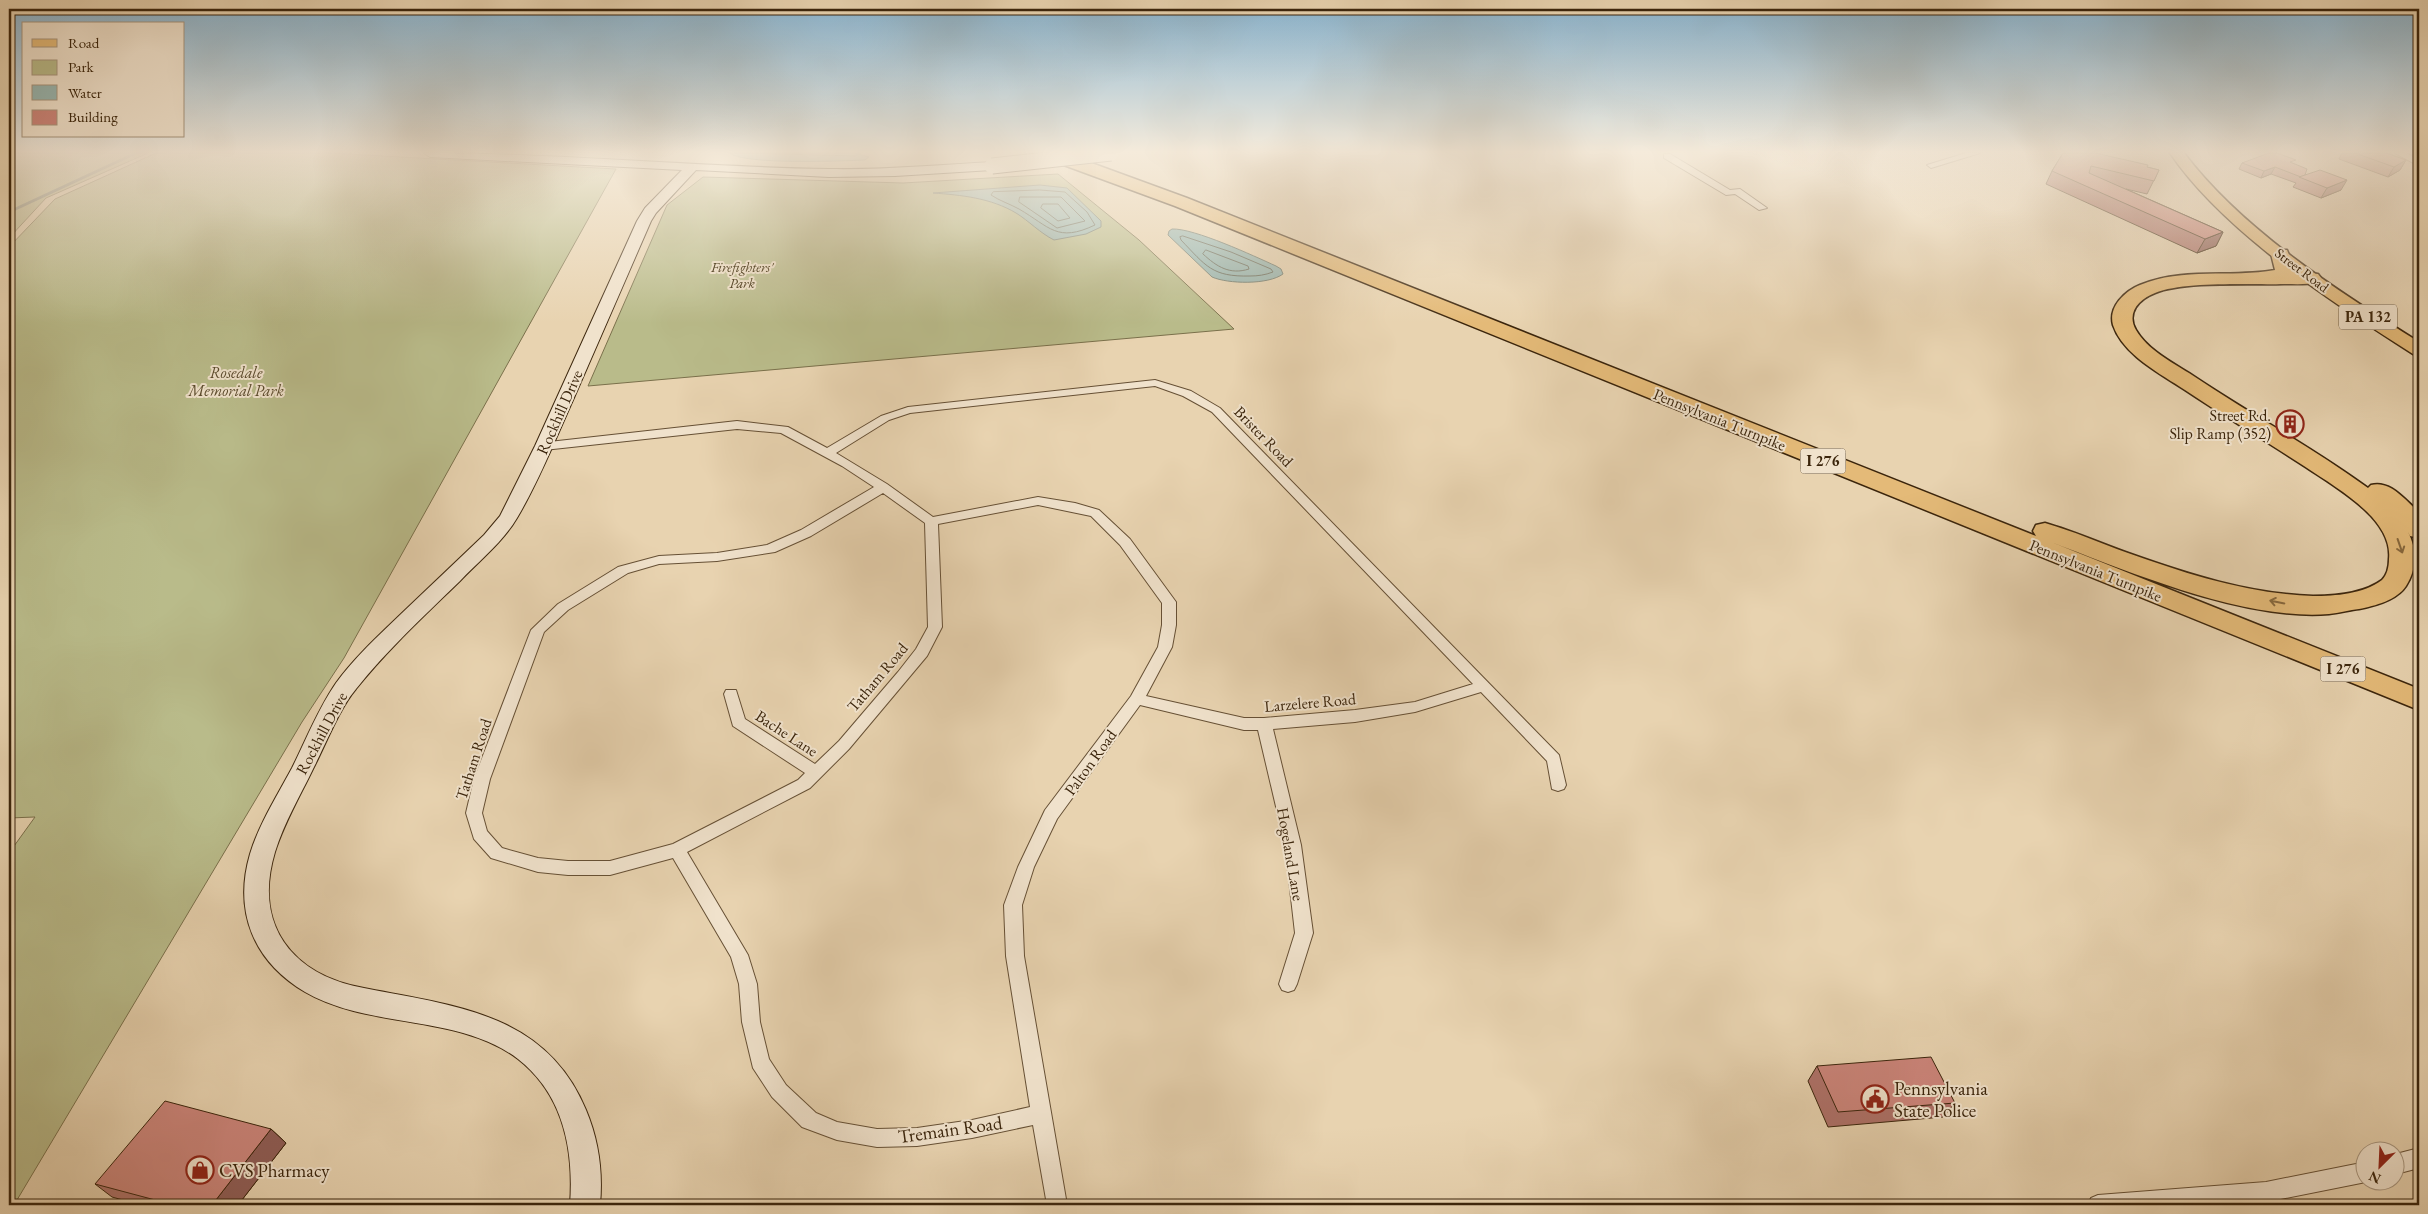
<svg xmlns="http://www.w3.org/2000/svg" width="2428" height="1214" font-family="'EB Garamond',serif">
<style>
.green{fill:#b9bb8a;stroke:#7a704b}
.water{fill:#98b7b2;stroke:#737d70}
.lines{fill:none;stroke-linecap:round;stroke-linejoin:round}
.shore{stroke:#6a6e5f;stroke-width:1}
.stream{stroke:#737d70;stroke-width:3}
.street-casing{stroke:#665035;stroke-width:2}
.secondary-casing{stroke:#3b250c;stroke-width:2}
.primary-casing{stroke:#3b250c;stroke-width:3}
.highway-casing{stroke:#3b250c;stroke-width:3}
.street{fill:#f0e2cc;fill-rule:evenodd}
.secondary{fill:#f0e2cc;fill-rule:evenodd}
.primary{fill:#e4ba78;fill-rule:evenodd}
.highway{fill:#e4ba78;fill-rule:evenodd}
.secondary-bridge-casing{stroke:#3b250c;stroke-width:17;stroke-linecap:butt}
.secondary-bridge{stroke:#f0e2cc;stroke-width:15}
.wall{fill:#af726a;stroke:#3b250c}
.shaded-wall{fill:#8f5d56;stroke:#3b250c}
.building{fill:#cc857b;stroke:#3b250c}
.oneway{stroke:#87683d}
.labels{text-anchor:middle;stroke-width:4;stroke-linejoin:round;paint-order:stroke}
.far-park-label{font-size:14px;font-style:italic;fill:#5a4a2c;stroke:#f0e2cc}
.far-street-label{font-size:14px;fill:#3b250c;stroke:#f0e2cc}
.shield{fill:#f0e2cc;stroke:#715e46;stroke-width:1}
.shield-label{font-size:15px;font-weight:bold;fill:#3b250c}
.park-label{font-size:16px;font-style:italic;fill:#5a4a2c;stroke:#f0e2cc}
.street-label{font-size:16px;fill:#3b250c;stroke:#f0e2cc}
.poi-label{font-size:16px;fill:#3b250c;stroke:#f0e2cc;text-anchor:end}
.near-poi-label{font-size:19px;fill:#3b250c;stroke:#f0e2cc;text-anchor:start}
.near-street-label{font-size:19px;fill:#3b250c;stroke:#f0e2cc}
</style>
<rect width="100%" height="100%" fill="#e8d3b0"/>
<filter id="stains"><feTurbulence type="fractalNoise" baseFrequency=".004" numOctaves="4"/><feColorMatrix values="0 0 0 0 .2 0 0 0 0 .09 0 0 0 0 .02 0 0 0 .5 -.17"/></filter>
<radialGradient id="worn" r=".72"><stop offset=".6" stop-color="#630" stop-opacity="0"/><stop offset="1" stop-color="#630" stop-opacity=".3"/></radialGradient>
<!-- green -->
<g class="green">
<polygon points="9,153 148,153 46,198 9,238"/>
<polygon points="156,153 329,153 616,169 344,658 302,722 14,1205 9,1205 9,853 35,817 9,818 9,247 55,199"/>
<polygon points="1058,174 1139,240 1234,329 588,386 667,205 703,177 903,183"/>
</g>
<!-- water -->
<g class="water">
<path d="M730,153h124l15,4 -4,3c-23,1 -121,5 -135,-7z"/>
<path d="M1040,185l27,3 34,33v6l-15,7 -32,6c-14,-7 -25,-19 -38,-27 -25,-15 -55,-18 -83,-20z"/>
<path d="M1172,229c22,-1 82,27 104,37l5,3 2,5c-15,11 -55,10 -71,3l-44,-42 1,-4z"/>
</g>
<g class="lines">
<!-- shore -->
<g class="shore">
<polyline points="742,153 855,156 861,153"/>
<path d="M1040,190l25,2 22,20 8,13c-38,18 -45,2 -76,-16 -9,-5 -19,-8 -28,-14l2,-3z"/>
<polygon points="1020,197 1061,197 1085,221 1057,228 1019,202"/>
<polygon points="1043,204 1058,204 1070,218 1058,221 1041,208"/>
<path d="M1183,236l48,16 40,17 2,3c-8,3 -15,4 -23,4 -38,1 -44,-10 -69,-36l-1,-3z"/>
<path d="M1206,250l42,16 1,3c-19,6 -32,-2 -46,-15z"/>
</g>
<!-- stream -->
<polyline class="stream" points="9,212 136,153"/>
<!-- street casing -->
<g class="street-casing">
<g id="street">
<polygon points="1966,153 1980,153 1931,168 1927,165"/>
<polygon points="2395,153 2406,153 2419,160 2419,166"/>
<polygon points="1664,154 1670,154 1730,190 1740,189 1767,208 1759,210 1735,194 1726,195 1664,158"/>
<path d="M1155,380l36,11 29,17 339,347 7,30 -2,4 -6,2 -6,-2 -5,-28 -66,-69 -66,20 -60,10 -82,7 28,116 12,88 -16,51 -3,6 -6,2 -6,-2 -3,-6 16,-51 -10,-88 -27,-115h-14l-104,-25 -83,114 -23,48 -12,38 2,51 43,249h-20l-14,-80 -61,13 -55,8 -40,1 -40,-7 -35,-13 -30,-30 -19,-29 -11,-46 -3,-38 -8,-27 -58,-99 -63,17h-42l-30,-3 -47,-14 -17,-19 -8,-26 8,-34 57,-149 27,-26 60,-37 41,-11 58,-3 50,-8 34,-15 73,-43 -32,-21 -61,-33 -44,-4 -193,21 -6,-4 2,-3 197,-22 51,6 39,21 54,-32 27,-9zM1155,386l28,10 29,16 261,272 -58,18 -60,8 -91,8h-20l-98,-22 26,-49 4,-22v-23l-46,-63 -31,-29 -24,-7 -37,-6 -105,20 -46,-33 -51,-31 53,-33 21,-7zM883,493l42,30 3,104 -12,22 -18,23 -59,69 -24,23 -70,-45 -9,-29h-10l-2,4 9,32 72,47 -7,7 -125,64 -63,17h-42l-30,-3 -36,-10 -15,-17 -5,-18 8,-34 54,-147 24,-22 60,-37 31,-9 58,-3 58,-9 36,-16zM1038,505l53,11 29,29 42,58v22l-4,22 -27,49 -86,114 -27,57 -14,38 2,51 24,151 -58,13 -55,8 -40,1 -40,-7 -21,-9 -30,-28 -17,-26 -9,-37 -3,-38 -9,-29 -61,-103 123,-64 39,-39 78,-93 15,-29 -4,-103z"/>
<polygon points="2419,1148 2419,1168 2396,1174 2396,1154"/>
<polygon points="2366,1162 2366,1182 2266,1202 2225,1205 2088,1205 2091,1198 2098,1195 2266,1182"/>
</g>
</g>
<!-- secondary casing -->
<g class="secondary-casing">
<path id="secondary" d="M424,153c135,0 270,14 405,16 54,1 109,-4 163,-7l7,4 -7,4 -97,6 -66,1 -133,-7 -40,43 -5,8c-26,60 -52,120 -78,179 -18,40 -34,81 -56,118 -14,24 -38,43 -57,63 -36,35 -73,69 -104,108 -17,20 -31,57 -43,80 -13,27 -29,54 -38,83 -22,73 17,123 89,136 91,18 182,25 222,122 13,31 17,62 14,95h-30c4,-54 -6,-110 -52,-146 -59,-45 -150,-30 -213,-67 -51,-30 -72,-80 -55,-138 9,-30 27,-58 42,-86 14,-28 26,-59 44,-85 18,-25 43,-48 65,-69 28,-27 56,-53 83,-79l16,-19 35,-70 102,-225 8,-13 37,-38 -252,-13z"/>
</g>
<!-- primary casing -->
<g class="primary-casing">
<path id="primary" d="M2170,153h14c57,76 155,139 235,189v13l-6,-1c-80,-51 -190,-123 -243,-201z"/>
</g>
<!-- highway casing -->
<g class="highway-casing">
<path id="highway" d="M1040,153h24l123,45 849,338 -3,-5 3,-6 9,-2c28,8 55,20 83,30 59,21 121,41 185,43 23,0 50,-2 69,-16 5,-5 7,-13 7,-21 2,-19 -10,-36 -24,-49 -18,-17 -40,-30 -61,-44 -40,-26 -80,-50 -119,-76 -24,-16 -62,-35 -72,-65 -5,-18 12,-34 27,-40 43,-18 91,-7 135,-15l-4,-16 2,-4h14l8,20 -2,2 25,2 3,4 -3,4c-11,3 -23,2 -34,2 -34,1 -99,-3 -129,9 -16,6 -29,20 -19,37 11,19 35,32 53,43 59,40 122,73 179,115l3,-3c19,-5 33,14 47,26l1,27 -9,-2 -2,-4c9,17 9,37 -2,54 -9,14 -31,20 -47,23 -9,1 -20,4 -30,5 -85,7 -199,-42 -278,-72l368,147v21l-1244,-504 -133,-49z"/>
</g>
<!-- street -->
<use href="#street" class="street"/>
<!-- secondary -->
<use href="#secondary" class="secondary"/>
<!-- primary -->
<use href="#primary" class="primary"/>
<!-- highway -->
<use href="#highway" class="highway"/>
<!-- secondary-bridge casing -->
<g class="secondary-bridge-casing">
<polyline id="secondary-bridge" points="992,166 1111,153"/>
</g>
<!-- secondary-bridge -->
<use href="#secondary-bridge" class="secondary-bridge"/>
</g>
<!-- wall -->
<g class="wall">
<polygon points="2063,153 2147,167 2159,170 2147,194 2126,189 2223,232 2216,246 2197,253 2046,184 2052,171"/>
<polygon points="2342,153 2386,153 2406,160 2400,170 2388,177 2339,159"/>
<polygon points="2242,163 2293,164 2305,175 2341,190 2321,198 2293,187 2296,183 2271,174 2261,178 2239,169"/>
<polygon points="2419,216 2419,223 2416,222"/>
<polygon points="1817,1066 1955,1103 1943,1117 1828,1127 1808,1081"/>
<polygon points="271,1129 286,1143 238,1205 141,1205 112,1197 95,1184"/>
</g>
<!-- shaded-wall -->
<g class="shaded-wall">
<polygon points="2406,160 2400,170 2388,177 2394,167"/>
<polygon points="2275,167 2271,174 2261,178 2264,171"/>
<polygon points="2347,180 2341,190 2321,198 2327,188"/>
<polygon points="2223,232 2216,246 2197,253 2205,239"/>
<polygon points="271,1129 286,1143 238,1205 212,1205"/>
</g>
<!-- building -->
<g class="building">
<polygon points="2063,153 2095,153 2148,165 2147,167 2159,170 2154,181 2091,166 2089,173 2223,232 2205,239 2052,171"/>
<polygon points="2269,153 2277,153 2296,160 2290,162 2307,169 2305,175 2301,177 2275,167 2264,171 2242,163"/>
<polygon points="2355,153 2386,153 2406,160 2394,167"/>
<polygon points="2320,170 2347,180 2327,188 2299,177"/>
<polygon points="1931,1057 1955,1103 1838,1112 1817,1066"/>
<polygon points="165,1101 271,1129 212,1205 174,1205 95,1184"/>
</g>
<!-- one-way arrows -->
<defs><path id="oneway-shaft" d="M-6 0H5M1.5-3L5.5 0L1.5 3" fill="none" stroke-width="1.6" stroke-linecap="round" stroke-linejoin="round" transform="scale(1.25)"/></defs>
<g class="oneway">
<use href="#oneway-shaft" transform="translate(2400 546) rotate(71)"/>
<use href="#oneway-shaft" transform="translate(2277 602) rotate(-169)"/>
</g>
<!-- sky -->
<linearGradient id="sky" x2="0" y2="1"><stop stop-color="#88b5d2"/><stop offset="0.47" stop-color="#f5ebdb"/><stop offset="1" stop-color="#f5ebdb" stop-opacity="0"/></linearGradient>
<rect width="2428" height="323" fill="url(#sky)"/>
<!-- icons -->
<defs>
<g id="building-ring" transform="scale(1.4375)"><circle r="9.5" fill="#f0e2cc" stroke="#8f2418" stroke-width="1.5"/><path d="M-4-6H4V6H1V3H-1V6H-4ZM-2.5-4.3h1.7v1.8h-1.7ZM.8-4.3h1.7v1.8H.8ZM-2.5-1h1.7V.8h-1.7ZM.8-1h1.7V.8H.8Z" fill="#8f2418"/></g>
<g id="civic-ring" transform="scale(1.4375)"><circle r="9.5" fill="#f0e2cc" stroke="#8f2418" stroke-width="1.5"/><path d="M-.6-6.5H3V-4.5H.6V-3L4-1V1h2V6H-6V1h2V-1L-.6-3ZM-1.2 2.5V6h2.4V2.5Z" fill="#8f2418"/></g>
<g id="shop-ring" transform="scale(1.4375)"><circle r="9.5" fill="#f0e2cc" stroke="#8f2418" stroke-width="1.5"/><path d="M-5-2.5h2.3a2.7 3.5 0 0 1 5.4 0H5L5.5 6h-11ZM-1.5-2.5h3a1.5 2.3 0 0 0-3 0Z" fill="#8f2418"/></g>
</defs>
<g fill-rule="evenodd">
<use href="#building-ring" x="2290" y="424"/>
<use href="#civic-ring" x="1875" y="1099"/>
<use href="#shop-ring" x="200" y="1170"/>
</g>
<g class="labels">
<!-- far-park labels -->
<g class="far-park-label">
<text x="742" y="272">Firefighters'<tspan x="742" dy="16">Park</tspan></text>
</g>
<!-- far-street labels -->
<g class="far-street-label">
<text transform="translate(2302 270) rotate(37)" y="5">Street Road</text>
</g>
<!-- shield labels -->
<g class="shield">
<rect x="2339" y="304.5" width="58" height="25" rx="4"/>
<rect x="1800.5" y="448.5" width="45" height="25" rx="4"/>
<rect x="2320.5" y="656.5" width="45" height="25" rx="4"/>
</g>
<g class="shield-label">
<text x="2368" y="322">PA 132</text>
<text x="1823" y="466">I 276</text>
<text x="2343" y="674">I 276</text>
</g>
<!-- park labels -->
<g class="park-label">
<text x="236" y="378">Rosedale<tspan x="236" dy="18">Memorial Park</tspan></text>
</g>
<!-- street labels -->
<g class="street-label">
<text transform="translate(559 412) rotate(-66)" y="6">Rockhill Drive</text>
<text transform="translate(1720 419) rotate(22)" y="6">Pennsylvania Turnpike</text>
<text transform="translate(1264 436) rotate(46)" y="6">Brister Road</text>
<text transform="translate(2096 570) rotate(22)" y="6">Pennsylvania Turnpike</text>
<text transform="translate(877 677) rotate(-50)" y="6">Tatham Road</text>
<text transform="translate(1310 702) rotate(-5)" y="6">Larzelere Road</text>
<text transform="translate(321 733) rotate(-62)" y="6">Rockhill Drive</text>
<text transform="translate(787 733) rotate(33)" y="6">Bache Lane</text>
<text transform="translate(473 759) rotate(-72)" y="6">Tatham Road</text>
<text transform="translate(1090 762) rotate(-54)" y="6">Palton Road</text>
<text transform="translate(1291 854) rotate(80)" y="6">Hogeland Lane</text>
</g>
<!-- poi labels -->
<g class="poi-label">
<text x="2271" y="421">Street Rd.<tspan x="2271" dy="18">Slip Ramp (352)</tspan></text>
</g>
<!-- near-poi labels -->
<g class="near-poi-label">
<text x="1894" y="1095">Pennsylvania<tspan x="1894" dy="22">State Police</tspan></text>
<text x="219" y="1177">CVS Pharmacy</text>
</g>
<!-- near-street labels -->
<g class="near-street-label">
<text transform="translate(950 1129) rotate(-8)" y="7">Tremain Road</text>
</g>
</g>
<!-- margin -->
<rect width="2428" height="1214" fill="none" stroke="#e8d3b0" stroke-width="30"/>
<rect x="10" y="10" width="2408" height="1194" fill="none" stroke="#3b250c" stroke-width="2.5"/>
<rect x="15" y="15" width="2398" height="1184" fill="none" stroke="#3b250c"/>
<!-- legend -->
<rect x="22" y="22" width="162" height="115" fill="#f0e2cc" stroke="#a8967f"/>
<rect x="32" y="39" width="25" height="8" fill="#e4ba78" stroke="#a8967f"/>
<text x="68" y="48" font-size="15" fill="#3b250c">Road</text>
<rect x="32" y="60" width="25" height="15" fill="#b9bb8a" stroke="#a8967f"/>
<text x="68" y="72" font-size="15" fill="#3b250c">Park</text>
<rect x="32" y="85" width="25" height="15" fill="#98b7b2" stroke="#a8967f"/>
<text x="68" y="98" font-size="15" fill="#3b250c">Water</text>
<rect x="32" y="110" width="25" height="15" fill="#cc857b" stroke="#a8967f"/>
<text x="68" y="122" font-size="15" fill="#3b250c">Building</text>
<!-- north arrow -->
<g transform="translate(2380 1166) rotate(204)"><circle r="24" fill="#f0e2cc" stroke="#a8967f"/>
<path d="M0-4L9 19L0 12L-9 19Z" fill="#8f2418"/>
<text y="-8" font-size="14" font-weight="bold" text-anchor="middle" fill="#3b250c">N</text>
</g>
<rect width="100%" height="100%" filter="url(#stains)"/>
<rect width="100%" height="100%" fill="url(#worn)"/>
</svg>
